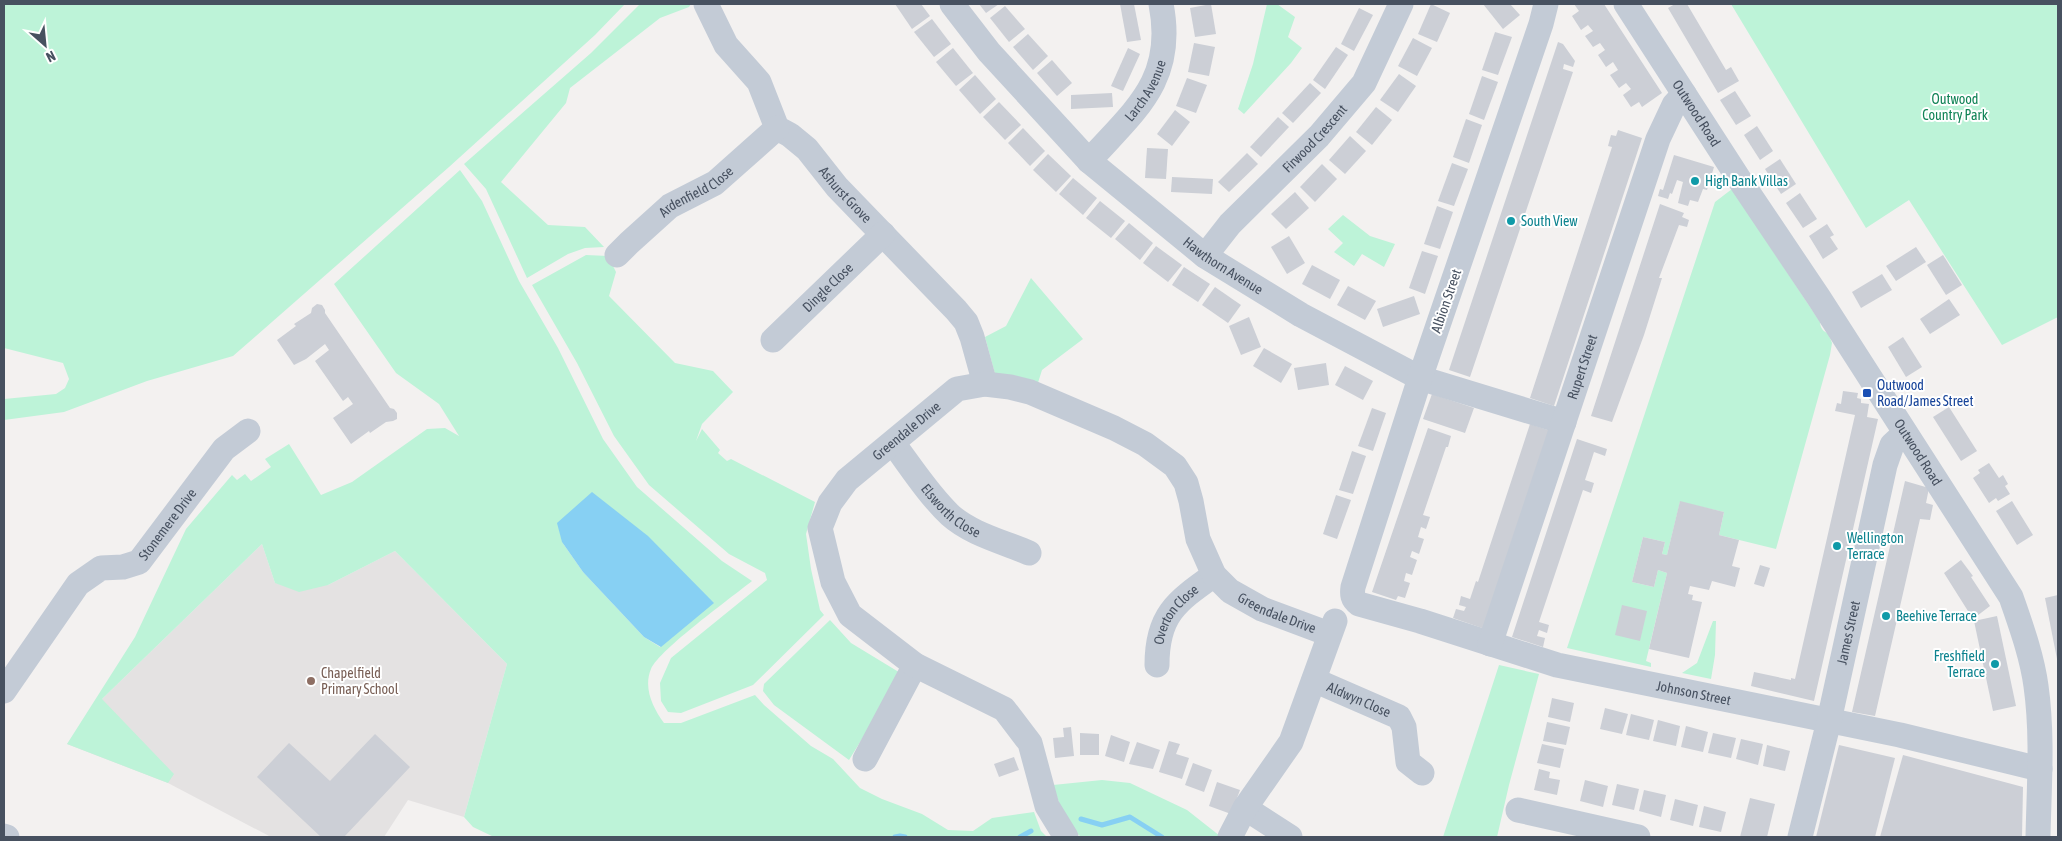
<svg xmlns="http://www.w3.org/2000/svg" width="2062" height="841" font-family="'Asap Condensed',sans-serif">
<style>
.education{fill:#e4e2e2}
.green{fill:#bdf3d8;fill-rule:evenodd}
.water{fill:#87d0f3}
.lines{fill:none;stroke-linecap:round;stroke-linejoin:round}
.stream{stroke:#87d0f3;stroke-width:5}
.building{fill:#cccfd6}
.minor{stroke:#c3cbd6;stroke-width:25}
.culture-dot{fill:#0f9aa8;stroke:#fff;stroke-width:2}
.transit-dot{fill:#1a4fb4;stroke:#fff;stroke-width:2}
.education-dot{fill:#8d6e63;stroke:#fff;stroke-width:2}
.labels{text-anchor:middle;stroke-width:4;stroke-linejoin:round;paint-order:stroke}
.street-label{font-size:14px;fill:#475160;stroke:#fff}
.park-label{font-size:14px;fill:#108356;stroke:#fff}
.culture-label{font-size:14px;fill:#0d838f;stroke:#fff;text-anchor:start}
.transit-label{font-size:14px;fill:#164399;stroke:#fff;text-anchor:start}
.education-label{font-size:14px;fill:#785e54;stroke:#fff;text-anchor:start}
</style>
<rect width="100%" height="100%" fill="#f3f1f0"/>
<!-- education -->
<polygon class="education" points="262,544 275,583 328,585 395,551 507,664 464,817 408,800 384,837 271,837 168,783 67,744 102,699"/>
<!-- green -->
<g class="green">
<polygon points="4,4 625,4 595,35 449,167 233,356 147,381 64,412 4,420 4,399 56,394 65,388 69,379 63,363 4,348"/>
<polygon points="640,4 691,4 689,7 660,18 570,88 566,103 501,182 548,225 585,227 604,247 585,248 568,254 527,278 486,189 464,164 591,53"/>
<polygon points="1267,4 1277,4 1295,17 1288,37 1302,48 1291,63 1244,114 1238,109 1253,64"/>
<polygon points="1731,4 2058,4 2058,317 2002,345 1909,200 1866,228"/>
<path d="M460,170l22,31 37,80 39,67 45,91 34,48 85,74 30,20c-21,17 -92,68 -101,88 -8,19 2,39 13,54h17l74,-28 9,10 47,41 22,13 27,29 22,11 40,15 26,16 25,1 19,-13 42,-6 7,19 6,6h-553l-21,-10 -9,-10 43,-153 -112,-113 -67,34 -29,7 -24,-9 -13,-39 -160,155 72,75 -6,9 -101,-39 68,-107 51,-108 46,-54 5,5 8,-6 6,7 20,-14 -6,-8 24,-15 32,51 31,-13 75,-53 18,-1 14,8 -20,-32 -43,-31 -62,-89zM562,542l119,87 -21,18 -16,-10 -61,-65z"/>
<path d="M1732,189l88,133c0,5 3,10 8,11l4,10 -2,12 -54,194 -57,-14 5,-23 -44,-10 -13,53 -5,-1 3,-12 -22,-5 -11,45 22,5 4,-17 9,3 -21,88 5,2v4l-84,-19 148,-446z"/>
<polygon points="1343,215 1370,236 1395,244 1384,267 1362,254 1354,266 1334,252 1343,243 1328,229"/>
<polygon points="586,255 608,256 616,272 609,296 675,363 713,371 733,392 702,424 696,441 702,429 720,450 718,453 727,461 731,459 815,502 806,534 811,569 820,610 824,615 753,685 681,713 668,712 661,701 660,683 671,658 767,580 765,573 729,554 649,485 614,436 577,363 532,285"/>
<polygon points="1031,278 1083,339 1042,370 1037,386 995,374 985,337 1006,326"/>
<polygon points="830,620 851,643 902,674 849,760 774,705 763,691 764,684"/>
<polygon points="1713,621 1716,621 1715,655 1711,679 1682,673 1697,663"/>
<polygon points="1499,665 1539,674 1509,785 1497,837 1443,837"/>
<path d="M1102,780l28,3 57,27 33,26 -139,1c-16,-15 -21,-31 -28,-52z"/>
</g>
<!-- water -->
<polygon class="water" points="592,492 648,536 714,603 661,647 644,637 583,572 562,542 557,523"/>
<g class="lines">
<!-- stream -->
<g class="stream">
<polyline points="1081,819 1102,825 1130,817 1162,837"/>
<polyline points="895,837 900,836 905,837"/>
<polyline points="1020,837 1031,831"/>
</g>
</g>
<!-- building -->
<g class="building">
<polygon points="895,4 921,4 930,16 912,29"/>
<polygon points="979,4 999,4 986,13"/>
<polygon points="1120,4 1134,4 1141,40 1127,42"/>
<polygon points="1211,4 1216,34 1195,37 1190,8"/>
<polygon points="1431,4 1450,13 1437,42 1418,34"/>
<polygon points="1483,4 1510,4 1520,15 1503,29"/>
<polygon points="1574,4 1604,4 1662,93 1642,107 1639,102 1631,107 1623,95 1631,89 1626,83 1619,88 1610,75 1618,70 1613,62 1606,67 1598,55 1605,50 1600,43 1593,47 1585,36 1593,31 1588,25 1581,30 1572,16 1579,11"/>
<polygon points="1675,4 1687,4 1726,70 1731,67 1739,81 1718,93 1668,8"/>
<polygon points="1005,6 1025,29 1009,42 990,18"/>
<polygon points="1359,8 1373,15 1354,51 1341,44"/>
<polygon points="932,19 951,44 934,57 914,32"/>
<polygon points="1495,32 1512,37 1498,75 1482,70"/>
<polygon points="1028,34 1048,56 1033,70 1013,47"/>
<polygon points="1413,38 1432,48 1417,76 1398,66"/>
<polygon points="1558,42 1563,44 1575,61 1573,67 1564,64 1563,69 1573,72 1470,377 1449,370"/>
<polygon points="1194,43 1215,47 1209,76 1188,72"/>
<polygon points="1336,47 1348,55 1325,89 1313,80"/>
<polygon points="953,48 973,73 956,86 936,62"/>
<polygon points="1128,48 1140,54 1123,91 1111,86"/>
<polygon points="1052,60 1072,83 1057,96 1037,73"/>
<polygon points="1399,74 1416,86 1398,112 1380,100"/>
<polygon points="975,75 996,99 980,114 959,90"/>
<polygon points="1482,76 1498,82 1484,120 1469,114"/>
<polygon points="1187,78 1207,85 1196,113 1176,106"/>
<polygon points="1310,83 1321,93 1293,123 1282,113"/>
<polygon points="1735,91 1751,116 1736,125 1720,100"/>
<polygon points="1112,93 1113,107 1071,109 1071,95"/>
<polygon points="999,102 1021,125 1005,140 983,117"/>
<polygon points="1376,107 1392,120 1372,145 1356,132"/>
<polygon points="1175,110 1190,122 1172,146 1157,134"/>
<polygon points="1278,117 1289,127 1261,157 1250,147"/>
<polygon points="1466,119 1482,125 1469,163 1453,157"/>
<polygon points="1757,126 1773,151 1760,160 1744,135"/>
<polygon points="1023,128 1045,151 1030,166 1008,143"/>
<polygon points="1618,130 1642,138 1554,406 1530,398 1612,147 1608,146 1611,135 1616,136"/>
<polygon points="1350,136 1366,151 1345,174 1329,160"/>
<polygon points="1147,148 1168,149 1166,179 1145,178"/>
<polygon points="1247,153 1258,164 1229,192 1218,182"/>
<polygon points="1048,154 1071,176 1056,192 1033,170"/>
<polygon points="1674,155 1714,167 1707,190 1703,189 1698,202 1690,200 1688,206 1678,203 1683,182 1677,180 1672,194 1670,193 1668,199 1658,196 1660,189 1663,190"/>
<polygon points="1780,159 1796,184 1781,194 1765,169"/>
<polygon points="1452,163 1468,169 1454,206 1438,201"/>
<polygon points="1322,164 1337,179 1315,202 1300,187"/>
<polygon points="1172,177 1213,179 1212,194 1171,192"/>
<polygon points="1073,178 1097,198 1083,215 1059,194"/>
<polygon points="1295,192 1309,208 1286,229 1271,214"/>
<polygon points="1800,193 1817,219 1803,228 1786,203"/>
<polygon points="1100,201 1125,221 1111,238 1086,218"/>
<polygon points="1660,204 1684,213 1682,217 1689,220 1687,227 1679,225 1659,278 1662,278 1644,335 1612,422 1591,416"/>
<polygon points="1437,206 1453,212 1440,249 1424,244"/>
<polygon points="1129,223 1153,243 1140,260 1115,239"/>
<polygon points="1827,224 1834,235 1830,237 1838,249 1823,259 1809,236"/>
<polygon points="1289,236 1305,263 1287,274 1271,247"/>
<polygon points="1156,246 1182,265 1168,282 1143,263"/>
<polygon points="1916,247 1926,262 1896,281 1886,266"/>
<polygon points="1422,251 1438,256 1425,294 1409,288"/>
<polygon points="1943,255 1962,285 1946,295 1927,265"/>
<polygon points="1312,265 1340,280 1330,299 1302,284"/>
<polygon points="1184,267 1210,284 1198,302 1172,285"/>
<polygon points="1882,274 1892,290 1861,308 1852,292"/>
<polygon points="1348,286 1376,301 1365,320 1337,305"/>
<polygon points="1215,287 1241,305 1228,323 1202,305"/>
<polygon points="1414,296 1420,314 1383,327 1377,309"/>
<polygon points="1949,299 1960,315 1930,334 1920,319"/>
<polygon points="317,304 322,305 325,310 325,313 390,408 394,409 397,413 397,419 393,421 386,422 370,433 369,431 351,444 333,418 353,404 348,397 343,401 315,361 329,350 325,344 306,359 294,365 277,340 296,326 294,324 311,313 312,308"/>
<polygon points="1249,317 1261,347 1241,355 1229,326"/>
<polygon points="1903,337 1922,367 1906,377 1888,347"/>
<polygon points="1264,348 1292,364 1281,383 1253,366"/>
<polygon points="1326,363 1329,385 1298,390 1294,368"/>
<polygon points="1345,366 1373,381 1363,400 1335,385"/>
<polygon points="1843,391 1858,393 1857,398 1861,399 1861,403 1869,404 1867,417 1878,419 1814,701 1751,686 1754,672 1791,680 1791,678 1795,679 1855,415 1835,411 1837,403 1841,404"/>
<polygon points="1432,394 1474,408 1465,433 1423,419"/>
<polygon points="1949,407 1977,451 1961,461 1933,417"/>
<polygon points="1372,408 1386,413 1373,451 1358,446"/>
<polygon points="1530,424 1551,431 1485,629 1453,618 1456,609 1464,611 1466,607 1459,605 1461,596 1470,599 1476,581 1478,582"/>
<polygon points="1428,428 1451,436 1448,447 1446,447 1423,515 1430,517 1426,529 1421,527 1418,537 1424,539 1419,554 1412,551 1410,557 1417,560 1412,575 1406,573 1404,581 1410,583 1405,598 1398,596 1396,600 1372,592"/>
<polygon points="1577,439 1607,449 1605,456 1594,452 1585,480 1594,483 1591,493 1583,490 1539,622 1549,625 1547,633 1539,630 1537,636 1545,638 1543,647 1512,637"/>
<polygon points="1352,451 1366,456 1353,494 1339,490"/>
<polygon points="1989,463 1999,478 2003,475 2008,484 2005,486 2010,494 1998,501 1996,498 1989,503 1973,478 1980,473 1978,470"/>
<polygon points="1905,481 1929,488 1926,503 1933,505 1930,520 1920,519 1875,716 1852,712"/>
<polygon points="1336,495 1351,500 1337,539 1323,534"/>
<polygon points="1680,501 1724,512 1719,535 1739,540 1732,566 1740,568 1735,587 1712,581 1709,590 1690,586 1688,594 1693,595 1692,600 1702,602 1689,658 1649,649 1667,573 1658,570 1654,587 1632,582 1643,537 1665,542 1662,554 1667,555"/>
<polygon points="2012,501 2033,535 2017,545 1996,511"/>
<polygon points="1961,560 1973,576 1971,577 1990,606 1973,619 1944,573"/>
<polygon points="1760,565 1770,568 1764,587 1754,584"/>
<polygon points="2058,595 2058,659 2057,659 2045,598"/>
<polygon points="1622,605 1647,611 1640,641 1615,635"/>
<polygon points="1997,616 2016,706 1993,711 1974,621"/>
<polygon points="1552,698 1574,703 1570,722 1548,717"/>
<polygon points="1605,708 1628,714 1622,734 1600,729"/>
<polygon points="1631,714 1654,720 1649,740 1626,735"/>
<polygon points="1658,720 1680,726 1676,746 1653,741"/>
<polygon points="1547,722 1570,727 1566,745 1543,741"/>
<polygon points="1686,726 1708,732 1703,752 1681,747"/>
<polygon points="1071,727 1074,756 1055,758 1053,738 1064,737 1063,728"/>
<polygon points="1080,733 1099,734 1099,755 1080,755"/>
<polygon points="1713,733 1736,738 1731,758 1708,753"/>
<polygon points="375,734 410,767 344,837 321,837 257,777 289,743 330,781"/>
<polygon points="1111,735 1130,742 1124,762 1105,756"/>
<polygon points="1741,739 1763,744 1758,765 1736,759"/>
<polygon points="1169,741 1180,744 1176,754 1189,758 1182,779 1159,772"/>
<polygon points="1137,742 1160,750 1153,769 1129,764"/>
<polygon points="1542,744 1564,749 1560,768 1537,763"/>
<polygon points="1767,745 1790,751 1785,771 1763,766"/>
<polygon points="1839,745 1895,758 1875,837 1816,837"/>
<polygon points="1903,755 2023,787 2022,837 1880,837"/>
<polygon points="1014,757 1019,770 999,777 994,764"/>
<polygon points="1193,763 1212,770 1204,792 1185,785"/>
<polygon points="1539,769 1550,772 1549,778 1560,780 1557,795 1534,790"/>
<polygon points="1585,780 1608,786 1603,807 1580,801"/>
<polygon points="1217,782 1240,790 1231,814 1209,806"/>
<polygon points="1617,784 1639,789 1634,810 1612,805"/>
<polygon points="1644,790 1666,795 1661,817 1639,811"/>
<polygon points="1750,798 1775,804 1767,837 1740,837"/>
<polygon points="1675,799 1698,805 1693,826 1670,820"/>
<polygon points="1704,806 1726,812 1721,832 1699,827"/>
</g>
<g class="lines">
<!-- minor -->
<g class="minor">
<path id="s1" d="M706,4l20,41 33,37 18,46 13,7 17,14 30,38 119,123 10,12 6,15 13,47"/>
<path id="s2" d="M952,4l37,48 100,109 116,95 96,59 119,63 144,44"/>
<path id="s3" d="M1546,4l-5,20 -121,354 -67,209c-1,7 -1,12 6,17l61,17 137,44 343,70 140,34"/>
<path id="s4" d="M1626,4l113,175 80,119 192,299c10,29 21,59 25,89 7,50 3,101 2,151"/>
<path id="s5" d="M1089,161c46,-51 87,-81 72,-157"/>
<path id="s6" d="M617,255l12,-12 41,-37 45,-23 62,-55"/>
<path id="s7" d="M1205,256l25,-32 89,-88 45,-53 37,-79"/>
<path id="s8" d="M773,340l110,-106"/>
<path id="s9" d="M893,443c18,24 35,51 57,72 21,19 54,27 79,38"/>
<path id="s10" d="M1490,644l168,-505 16,-34 10,-11"/>
<path id="s11" d="M1157,665c0,-50 19,-63 57,-90"/>
<path id="s12" d="M1314,680l85,37 5,10 4,35 14,11"/>
<path id="s13" d="M4,691l74,-107 23,-16 22,-1 16,-5 85,-113 24,-18"/>
<polyline points="865,759 915,665"/>
<polyline points="1245,808 1290,837"/>
<polyline points="1518,810 1638,837"/>
<polyline points="4,836 7,837"/>
<path id="s14" d="M1066,837l-19,-31 -17,-63 -26,-34 -89,-44 -65,-50 -17,-33 -13,-54 10,-25 17,-23 110,-91 28,-5 25,3 20,5 84,36 31,16 30,22 11,17 5,18 7,38 16,36 16,16 32,18 67,25"/>
<polyline points="1230,837 1245,808 1291,742 1335,621"/>
<path id="s15" d="M1800,837l29,-116 56,-256 7,-20 13,-12"/>
</g>
</g>
<!-- markers -->
<g class="culture-dot">
<circle cx="1695" cy="181" r="5"/>
<circle cx="1511" cy="221" r="5"/>
<circle cx="1837" cy="546" r="5"/>
<circle cx="1886" cy="616" r="5"/>
<circle cx="1995" cy="664" r="5"/>
</g>
<rect class="transit-dot" x="1862" y="388" width="10" height="10" rx="2.5"/>
<circle class="education-dot" cx="311" cy="681" r="5"/>
<g class="labels">
<!-- street labels -->
<g class="street-label">
<text dy="5" stroke="none"><textPath href="#s5" startOffset="91">Larch Avenue</textPath></text>
<text dy="5" stroke="none"><textPath href="#s4" startOffset="130">Outwood Road</textPath></text>
<text dy="5" stroke="none"><textPath href="#s7" startOffset="161">Firwood Crescent</textPath></text>
<text dy="5" stroke="none"><textPath href="#s6" startOffset="102">Ardenfield Close</textPath></text>
<text dy="5" stroke="none"><textPath href="#s1" startOffset="241">Ashurst Grove</textPath></text>
<text dy="5" stroke="none"><textPath href="#s2" startOffset="379">Hawthorn Avenue</textPath></text>
<text dy="5" stroke="none"><textPath href="#s8" startOffset="76">Dingle Close</textPath></text>
<text transform="translate(1446 301) rotate(-71)" y="5">Albion Street</text>
<text dy="5" stroke="none"><textPath href="#s10" startOffset="292">Rupert Street</textPath></text>
<text dy="5" stroke="none"><textPath href="#s14" startOffset="551">Greendale Drive</textPath></text>
<text dy="5" stroke="none"><textPath href="#s4" startOffset="535">Outwood Road</textPath></text>
<text dy="5" stroke="none"><textPath href="#s9" startOffset="90">Elsworth Close</textPath></text>
<text dy="5" stroke="none"><textPath href="#s13" startOffset="244">Stonemere Drive</textPath></text>
<text dy="5" stroke="none"><textPath href="#s14" startOffset="1046">Greendale Drive</textPath></text>
<text dy="5" stroke="none"><textPath href="#s11" startOffset="56">Overton Close</textPath></text>
<text dy="5" stroke="none"><textPath href="#s15" startOffset="210">James Street</textPath></text>
<text dy="5" stroke="none"><textPath href="#s3" startOffset="980">Johnson Street</textPath></text>
<text dy="5" stroke="none"><textPath href="#s12" startOffset="49">Aldwyn Close</textPath></text>
</g>
<!-- park labels -->
<g class="park-label">
<text x="1955" y="104">Outwood<tspan x="1955" dy="16">Country Park</tspan></text>
</g>
<!-- culture labels -->
<g class="culture-label">
<text x="1705" y="186">High Bank Villas</text>
<text x="1521" y="226">South View</text>
<text x="1847" y="543">Wellington<tspan x="1847" dy="16">Terrace</tspan></text>
<text x="1896" y="621">Beehive Terrace</text>
<text x="1985" y="661" text-anchor="end">Freshfield<tspan x="1985" dy="16">Terrace</tspan></text>
</g>
<!-- transit labels -->
<g class="transit-label">
<text x="1877" y="390">Outwood<tspan x="1877" dy="16">Road/James Street</tspan></text>
</g>
<!-- education labels -->
<g class="education-label">
<text x="321" y="678">Chapelfield<tspan x="321" dy="16">Primary School</tspan></text>
</g>
</g>
<!-- border -->
<rect width="2062" height="841" fill="none" stroke="#475160" stroke-width="10"/>
<!-- north arrow -->
<g transform="translate(45 45) rotate(153)" stroke="#ffffff" stroke-width="4" paint-order="stroke">
<path d="M0-4L9 19L0 12L-9 19Z" fill="#475160"/>
<text y="-8" font-size="14" font-weight="bold" text-anchor="middle" fill="#475160">N</text>
</g>
</svg>
